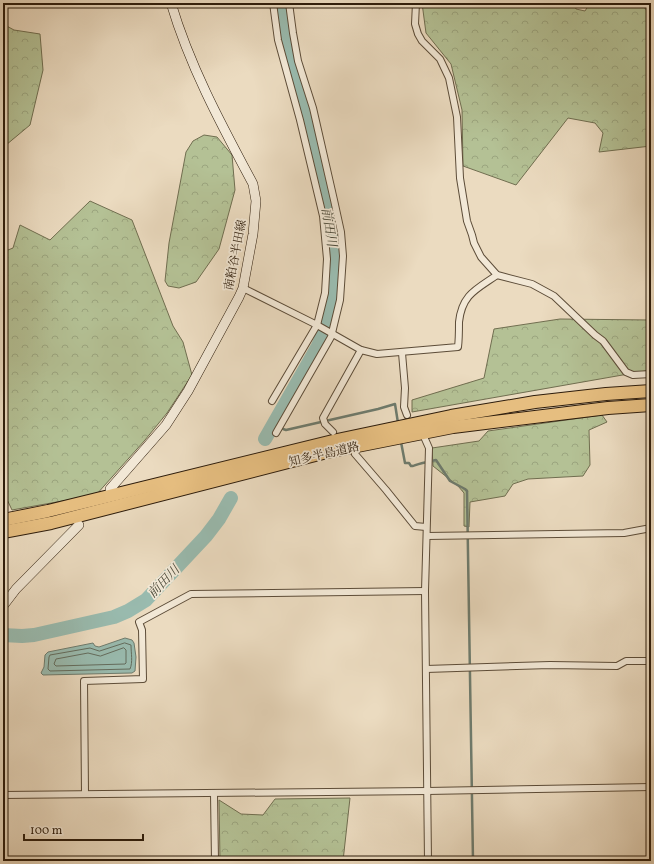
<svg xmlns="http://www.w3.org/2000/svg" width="654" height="864" font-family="Vollkorn,'Noto Serif JP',serif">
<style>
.forest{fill:url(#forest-crowns);stroke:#706e50}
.water{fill:#99bbaf;stroke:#6e7b6d}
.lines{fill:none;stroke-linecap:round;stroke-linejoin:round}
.shore{stroke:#636c5d;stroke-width:1}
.stream{stroke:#6e7b6d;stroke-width:2.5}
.river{stroke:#99bbaf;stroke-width:14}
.minor-casing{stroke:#5c4c38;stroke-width:8}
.secondary-casing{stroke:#2d1c0b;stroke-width:10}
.motorway-casing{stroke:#2d1c0b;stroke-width:14}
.minor{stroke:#f2e8d6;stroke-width:6}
.secondary{stroke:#f2e8d6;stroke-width:9}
.motorway{stroke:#e6be80;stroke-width:12}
.labels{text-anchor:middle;stroke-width:3.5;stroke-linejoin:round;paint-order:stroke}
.street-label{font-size:12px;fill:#2d1c0b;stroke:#f2e8d6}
.water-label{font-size:13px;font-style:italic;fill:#4d4c3c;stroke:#f2e8d6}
</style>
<defs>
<pattern id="forest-crowns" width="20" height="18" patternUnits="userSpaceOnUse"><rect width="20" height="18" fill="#b4c195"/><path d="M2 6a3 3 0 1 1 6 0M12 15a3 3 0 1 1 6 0" fill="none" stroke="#9ba57f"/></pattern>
</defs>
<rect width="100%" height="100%" fill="#ebdbc0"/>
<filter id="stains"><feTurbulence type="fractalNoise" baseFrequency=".005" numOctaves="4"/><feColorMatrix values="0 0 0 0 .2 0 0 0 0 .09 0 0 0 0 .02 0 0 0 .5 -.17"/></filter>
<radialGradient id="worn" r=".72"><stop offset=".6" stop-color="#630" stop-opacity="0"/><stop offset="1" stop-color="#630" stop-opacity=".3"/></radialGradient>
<!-- forest -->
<g class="forest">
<polygon points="422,3 573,3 576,9 585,11 590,3 640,3 651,15 651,146 599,152 603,133 595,123 568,118 516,185 463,166 462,110 451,64 426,33"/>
<polygon points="3,24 14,30 40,34 43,70 30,125 6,145 3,145"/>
<polygon points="204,135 217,137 232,155 235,190 219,249 196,282 179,288 168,286 165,281 169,243 186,152 193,141"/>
<polygon points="90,201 132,220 173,326 183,342 192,375 167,413 145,440 96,495 12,510 3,491 3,252 13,248 20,225 50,240"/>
<polygon points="560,319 651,320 651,370 412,412 412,400 484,378 494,329"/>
<polygon points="602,415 607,422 589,430 590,465 583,476 528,479 513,484 505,496 470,502 469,527 464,526 464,493 458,486 433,466 432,448 479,441 488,431"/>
<polygon points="350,798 343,861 220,861 219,800 241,814 263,815 275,799"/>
</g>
<!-- water -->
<polygon class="water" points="125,638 132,640 134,643 136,657 135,671 132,673 43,675 41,673 44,667 45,655 48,652 93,643 95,646 99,647"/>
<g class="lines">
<!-- shore -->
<g class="shore">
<path d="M125,643l6,2c0,8 2,17 -1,24l-80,2 -2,-2 1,-12 1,-2 40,-7 9,3z"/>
<polygon points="124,648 126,650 126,663 125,664 56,666 54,664 56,659 88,653 100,656"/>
</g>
<!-- stream -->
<g class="stream">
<polyline points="283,429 286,430 378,409 395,404 398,423"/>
<path d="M401,442l4,21h4l2,3h2c6,-3 16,-4 23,-6l14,21 15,8 2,2 6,370"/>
</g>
<!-- river -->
<g class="river">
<polyline points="265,439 318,346 326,326 332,301 335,260 334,239 331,219 302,101 293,73 286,39 281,3"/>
<polyline points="3,635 22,636 34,635 114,617 128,611 146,600 206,536 219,519 231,498"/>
</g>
<!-- minor casing -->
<g class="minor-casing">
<g id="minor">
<polyline points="416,3 415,24 418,34 422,41 440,59 449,78 457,117 460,178 467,221 472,235 474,243 481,257 497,275 501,276 532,284 554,296 595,335 603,341 626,372 633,375 651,374"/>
<path d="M243,288l74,37 44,25 16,4 81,-7c1,-8 1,-17 1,-25 3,-28 18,-33 38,-47"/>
<polyline points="402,353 405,388 404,407 407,415"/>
<polyline points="272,401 317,325 325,293 327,259 323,216 300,120 278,40 273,3"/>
<polyline points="333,432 325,424 323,418 361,350"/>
<polyline points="276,433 331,337 340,300 343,256 341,232 334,200 313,108 298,61 293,33 289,3"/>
<polyline points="425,439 429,448 425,591 428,861"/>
<polyline points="355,454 386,490 415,526 426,527"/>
<polyline points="427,536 624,533 651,528"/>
<polyline points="426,669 550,665 617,666 626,661 651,661"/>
<polyline points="85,794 84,681 143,679 142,630 139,622 191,594 425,591"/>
<polyline points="214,794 215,861"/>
<polyline points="3,795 427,791 651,787"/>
</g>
</g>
<!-- secondary casing -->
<g class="secondary-casing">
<g id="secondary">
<path d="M110,489l56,-64 22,-34 51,-94 4,-9 10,-54 3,-33 -3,-17c-31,-58 -63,-117 -82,-181"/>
<polyline points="3,606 16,589 79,525"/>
</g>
</g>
<!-- motorway casing -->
<g class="motorway-casing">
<g id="motorway">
<polyline points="3,520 48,511 337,440 451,416 535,402 606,394 651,391"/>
<polyline points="3,532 51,523 327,452 453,427 608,408 651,405"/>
</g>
</g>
<!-- minor -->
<use href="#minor" class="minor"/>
<!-- secondary -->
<use href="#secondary" class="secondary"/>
<!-- motorway -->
<use href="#motorway" class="motorway"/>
</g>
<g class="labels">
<!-- street labels -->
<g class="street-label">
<text transform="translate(235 255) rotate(-79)" y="4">南粕谷半田線</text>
<text transform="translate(324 454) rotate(-13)" y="4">知多半島道路</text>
</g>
<!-- water labels -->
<g class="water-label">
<text transform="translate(330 227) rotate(81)" y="5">前田川</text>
<text transform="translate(163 581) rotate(-46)" y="5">前田川</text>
</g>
</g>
<!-- margin -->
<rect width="654" height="864" fill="none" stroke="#ebdbc0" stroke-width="16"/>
<rect x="4" y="4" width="646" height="856" fill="none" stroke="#2d1c0b" stroke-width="2"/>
<rect x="8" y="8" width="638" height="848" fill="none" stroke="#2d1c0b"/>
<!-- scale -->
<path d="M24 834v6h119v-6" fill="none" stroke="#2d1c0b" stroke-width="2"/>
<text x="30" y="834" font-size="12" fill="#2d1c0b" stroke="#f2e8d6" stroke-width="3" paint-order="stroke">100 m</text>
<rect width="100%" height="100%" filter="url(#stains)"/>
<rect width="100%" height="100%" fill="url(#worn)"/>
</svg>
